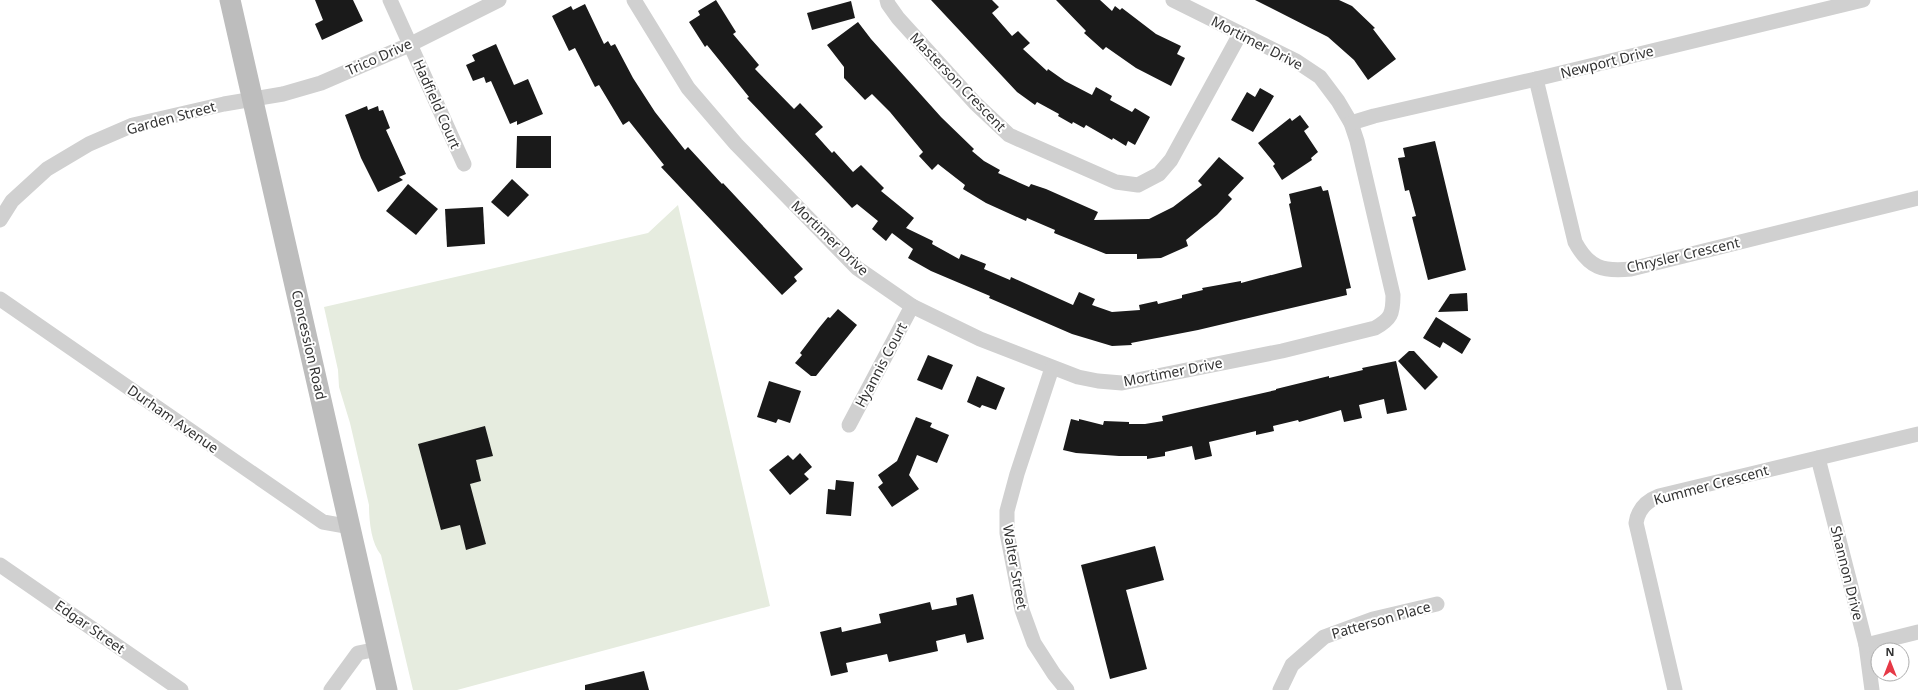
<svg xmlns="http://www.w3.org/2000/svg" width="1918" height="690" font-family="'Noto Sans',sans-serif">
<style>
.green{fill:#e6ecdf}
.building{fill:#1a1a1a}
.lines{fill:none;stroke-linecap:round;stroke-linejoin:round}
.minor{stroke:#d0d0d0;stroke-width:15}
.secondary{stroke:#bdbdbd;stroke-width:21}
.labels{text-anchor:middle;stroke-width:4;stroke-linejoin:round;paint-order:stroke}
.street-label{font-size:14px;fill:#333;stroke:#fff}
</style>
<rect width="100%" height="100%" fill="#fff"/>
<!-- green -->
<path class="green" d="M678,205l92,401 -313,84h-44l-32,-135c-10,-12 -12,-35 -12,-50l-19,-82 -11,-36 -1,-17 -14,-63 324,-74z"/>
<!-- building -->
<g class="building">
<polygon points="315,0 353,0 363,21 322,40 315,24 323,20"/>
<polygon points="716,0 736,32 733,34 759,65 755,69 794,109 800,103 823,127 815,134 832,153 834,151 853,172 861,165 884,188 881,191 914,218 906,228 933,241 932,244 959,259 961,254 986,264 984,269 1010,280 1011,277 1073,305 1079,292 1095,299 1092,305 1112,312 1140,310 1139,305 1157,301 1158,304 1182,298 1182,295 1203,290 1202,288 1241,281 1241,283 1302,267 1289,204 1291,203 1289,194 1321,186 1323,191 1328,190 1351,288 1346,289 1347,295 1198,330 1131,343 1132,345 1112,346 1072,334 989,298 990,296 931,271 908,258 913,249 892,233 886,241 872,229 878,221 857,204 852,208 747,98 749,97 707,45 705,47 689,22 700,15 698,11"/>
<polygon points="931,0 992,0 999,7 992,13 1012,36 1018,31 1030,43 1023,49 1047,71 1048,69 1065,81 1092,95 1096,87 1112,96 1110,100 1132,112 1135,108 1150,117 1135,145 1128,141 1126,146 1113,138 1112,140 1086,125 1084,128 1073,122 1072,124 1058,116 1059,114 1037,102 1035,105 1017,92"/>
<polygon points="1056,0 1100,0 1112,11 1115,6 1120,10 1122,8 1156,34 1181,46 1177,54 1185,58 1171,86 1136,68 1106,47 1103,50 1084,33 1086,31"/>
<polygon points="1255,0 1339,0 1352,6 1375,28 1373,29 1396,59 1368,80 1354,60 1328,37"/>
<polygon points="851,1 855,18 812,30 807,13"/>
<polygon points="585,4 604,44 608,41 611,46 615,44 633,78 655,112 685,150 688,147 722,184 723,183 803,269 794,277 797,281 782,295 661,167 664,165 629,121 623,125 599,85 595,87 575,48 569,51 552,16 571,6 573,10"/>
<polygon points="858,22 871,39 941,117 974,149 972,151 984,161 1000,170 998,173 1029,187 1031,184 1046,189 1098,212 1094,220 1149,219 1173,207 1202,185 1198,181 1219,157 1244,178 1228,195 1232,199 1217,215 1186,240 1188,246 1161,258 1137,259 1137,254 1106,254 1054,233 1055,230 1027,218 1026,221 986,203 963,189 965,185 938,164 932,170 919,156 923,152 890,112 872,94 865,100 844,78 844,67 827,45"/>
<polygon points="496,44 514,85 528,79 543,114 517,125 517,121 510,124 491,81 486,83 484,77 473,81 466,65 475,61 472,55"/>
<polygon points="1260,88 1274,96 1253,132 1231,120 1247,92 1255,97"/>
<polygon points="367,106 368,110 378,106 379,111 383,110 390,128 386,130 406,174 399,177 403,180 378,192 361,158 345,115"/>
<polygon points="1300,115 1309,127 1304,131 1318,152 1311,158 1312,160 1282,180 1273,166 1275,164 1258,143 1290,118 1292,121"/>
<polygon points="517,136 551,136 551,168 516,168"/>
<polygon points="1435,141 1466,270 1428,280 1412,217 1416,216 1409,190 1405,191 1398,158 1405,157 1403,148"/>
<polygon points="512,179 529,195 508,217 491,202"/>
<polygon points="408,184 438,209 416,235 386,211"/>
<polygon points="483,207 485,244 447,247 445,209"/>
<polygon points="1467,293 1468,311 1438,312 1450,294"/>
<polygon points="838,309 857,325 816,376 811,376 795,363 802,355 800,353 819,328 828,317 830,318"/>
<polygon points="1436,317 1471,339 1462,354 1443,342 1440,348 1423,338"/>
<polygon points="1409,351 1414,351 1438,377 1425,390 1398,361"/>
<polygon points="928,355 953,365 942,390 917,380"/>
<polygon points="1396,361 1407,410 1387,414 1384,399 1359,405 1362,418 1344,422 1341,410 1299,422 1298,420 1273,426 1274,431 1256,435 1256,431 1209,442 1212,456 1195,460 1192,446 1165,452 1165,456 1147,459 1147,456 1119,456 1076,453 1063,450 1071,419 1079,421 1079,419 1103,425 1104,421 1129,422 1129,424 1145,424 1163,421 1162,416 1276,390 1276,389 1329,376 1329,378 1363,370 1362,368"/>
<polygon points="977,376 1005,388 996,410 982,405 980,408 967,402"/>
<polygon points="769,381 801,391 790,423 778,419 776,423 757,417"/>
<polygon points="916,417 932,423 930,427 949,435 937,463 917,455 909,475 919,489 892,507 878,487 883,483 878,475 897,461"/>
<polygon points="485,426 493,456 476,460 481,481 470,484 486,544 466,550 460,525 441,530 418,444"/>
<polygon points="800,453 812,467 804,474 809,479 790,495 769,470 788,455 793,460"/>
<polygon points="836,480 854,482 851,516 826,514 828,489 835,490"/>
<polygon points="1155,546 1164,580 1126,590 1147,669 1110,679 1081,565"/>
<polygon points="973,594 984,639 967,643 965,634 936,641 938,651 889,662 887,654 846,663 848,672 831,676 820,632 841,627 842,632 881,623 879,614 930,602 932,610 957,605 956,598"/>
<polygon points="644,671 649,690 585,690 585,685"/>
</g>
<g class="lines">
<!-- minor -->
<g class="minor">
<polyline points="390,0 464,164"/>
<path d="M634,0l54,88 48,56 121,124 55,38 68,33 98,38 20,4 24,2 160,-32 93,-23c16,-9 18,-14 18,-33l-36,-154 -6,-18 -13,-22 -18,-24 -24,-16 -123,-61"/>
<polyline points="887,0 888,4 898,18 975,103 1009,135 1116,182 1138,185 1159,174 1171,160 1240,34"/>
<path d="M1536,79l39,163c14,26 28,30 56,27l287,-71"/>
<polyline points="1351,123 1374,116 1536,79 1863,0"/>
<polyline points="0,220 12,201 47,169 89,144 133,125 224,104 283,94 321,83 409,45 499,0"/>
<polyline points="0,299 323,522 351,527"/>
<polyline points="1052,368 1017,474 1007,511 1007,533 1022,610 1034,643 1054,674 1067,690"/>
<polyline points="849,425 912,306"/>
<polyline points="1818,458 1866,645 1872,690"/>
<polyline points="0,565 181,690"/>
<polyline points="1866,645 1918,632"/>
<polyline points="331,690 358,653 378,649"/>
<polyline points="1280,690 1292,665 1324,637 1373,619 1437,604"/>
<path d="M1675,690l-39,-167c2,-14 10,-22 23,-27l259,-62"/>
</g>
<!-- secondary -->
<polyline class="secondary" points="230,0 387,690"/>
</g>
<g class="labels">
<!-- street labels -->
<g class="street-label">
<text transform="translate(1257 43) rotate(27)" y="5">Mortimer Drive</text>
<text transform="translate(379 57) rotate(-24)" y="5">Trico Drive</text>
<text transform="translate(1607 62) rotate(-14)" y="5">Newport Drive</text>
<text transform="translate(958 82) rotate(46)" y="5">Masterson Crescent</text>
<text transform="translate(437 104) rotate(66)" y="5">Hadfield Court</text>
<text transform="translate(171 118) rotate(-15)" y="5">Garden Street</text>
<text transform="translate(830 238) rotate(44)" y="5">Mortimer Drive</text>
<text transform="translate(1683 255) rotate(-13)" y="5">Chrysler Crescent</text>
<text transform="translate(309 345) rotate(77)" y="5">Concession Road</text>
<text transform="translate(881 365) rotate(-62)" y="5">Hyannis Court</text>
<text transform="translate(1173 372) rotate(-11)" y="5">Mortimer Drive</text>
<text transform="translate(173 419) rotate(35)" y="5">Durham Avenue</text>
<text transform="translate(1711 485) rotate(-15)" y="5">Kummer Crescent</text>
<text transform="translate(1015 567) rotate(80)" y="5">Walter Street</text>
<text transform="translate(1847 573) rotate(76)" y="5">Shannon Drive</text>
<text transform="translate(1381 620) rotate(-16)" y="5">Patterson Place</text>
<text transform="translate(90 627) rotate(35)" y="5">Edgar Street</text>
</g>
</g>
<!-- north arrow -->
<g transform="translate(1890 662)"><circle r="19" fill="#ffffff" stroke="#adadad"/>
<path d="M0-3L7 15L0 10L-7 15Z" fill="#e63946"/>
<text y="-6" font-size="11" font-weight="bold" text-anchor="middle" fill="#333333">N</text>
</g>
</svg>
